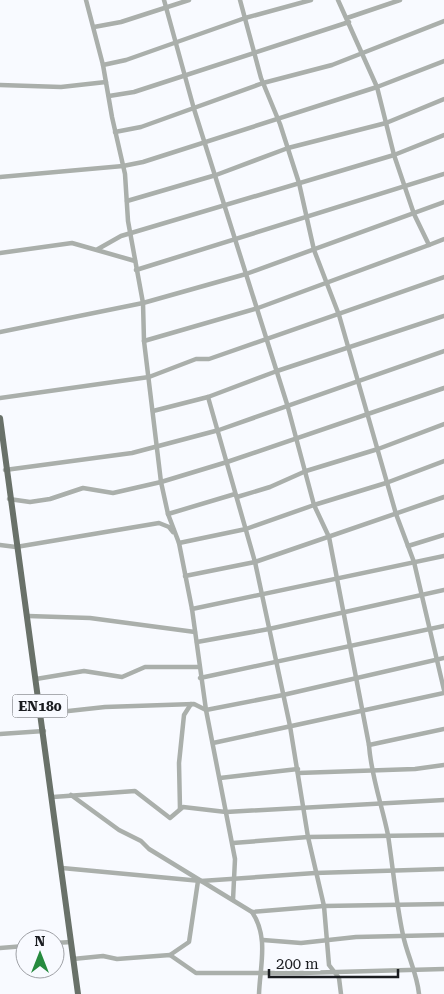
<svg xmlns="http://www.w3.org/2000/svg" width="444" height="994" font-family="'Roboto Serif',serif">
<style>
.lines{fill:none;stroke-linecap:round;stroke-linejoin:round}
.street{stroke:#aaafab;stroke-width:4.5}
.primary{stroke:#697169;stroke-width:6}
.labels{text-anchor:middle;stroke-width:4;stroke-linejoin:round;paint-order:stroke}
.shield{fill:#f8faff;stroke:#5d5f63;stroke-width:1}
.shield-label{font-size:14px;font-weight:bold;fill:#1a1c20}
</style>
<rect width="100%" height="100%" fill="#f8faff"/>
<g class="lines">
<!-- street -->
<g class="street">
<polyline points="86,0 103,65 112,117 125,174 128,221 143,303 144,341 161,482 168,514 179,543 192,609 206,710 235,859 233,900"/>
<path d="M164,0l30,109 93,295 27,101 15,32 40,208c2,31 13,60 19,90 5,33 8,67 15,100 4,20 14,38 16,59"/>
<polyline points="240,0 261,78 280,124 299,183 314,250 339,315 396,514 414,562 444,690"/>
<polyline points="338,0 377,87 394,155 414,214 429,245 444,239"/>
<polyline points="347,18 400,0"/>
<polyline points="94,27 121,22 189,0"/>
<polyline points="103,65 126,60 245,18 311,0"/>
<polyline points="0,85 61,87 106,82"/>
<polyline points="109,96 134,92 349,22"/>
<polyline points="115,132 141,127 263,83 332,65 444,21"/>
<polyline points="0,177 123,166 143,162 377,87 444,61"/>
<polyline points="127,201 216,175 288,148 386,123 444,99"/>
<polyline points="98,249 121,236 394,155 444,135"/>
<polyline points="0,253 72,243 135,261"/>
<polyline points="136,270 444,174"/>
<polyline points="0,332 143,303 246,274 444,202"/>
<polyline points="144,341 258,308 429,245"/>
<polyline points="208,397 255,562 290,726 308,837 324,906 329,965 339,978 341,994"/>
<polyline points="0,398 149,377 196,359 209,359 444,277"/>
<polyline points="153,411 208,397 277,371 444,316"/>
<polyline points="5,470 132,453 219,430 444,351"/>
<polyline points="237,497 270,487 306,471 378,449 444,424"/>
<polyline points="9,499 30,502 50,499 83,488 113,493 161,482 227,462 444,388"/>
<polyline points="168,514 235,494"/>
<polyline points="179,543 246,529 314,505 386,483 444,461"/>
<polyline points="0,545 16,547 159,523 169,527 173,532"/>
<polyline points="408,546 444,535"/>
<polyline points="185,576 255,562 444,497"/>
<polyline points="192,609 444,556"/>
<polyline points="28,616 90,618 195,632"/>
<polyline points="197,642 269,629 444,590"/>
<polyline points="200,678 444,626"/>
<polyline points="36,679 84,671 122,677 145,667 199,667"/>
<polyline points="41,714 105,707 194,704 206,710 283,695 444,658"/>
<polyline points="0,734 44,731"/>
<polyline points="213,743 444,693"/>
<polyline points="369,745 444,729"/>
<polyline points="298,773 415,769 444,765"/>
<polyline points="220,778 298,769"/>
<path d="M71,795l48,35 22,11 8,8 103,63c17,25 8,54 7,82"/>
<polyline points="53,797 135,791 170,818 183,807 226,812 444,800"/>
<polyline points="180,809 179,763 184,715 191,704"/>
<polyline points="233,843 308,837 444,835"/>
<polyline points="62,868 201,881 315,873 444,869"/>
<polyline points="252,912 324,906 444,904"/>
<polyline points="263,940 301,943 356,937 444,935"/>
<polyline points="55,943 71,942"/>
<polyline points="0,948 25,946"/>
<polyline points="170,955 189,942 198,881"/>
<polyline points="73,959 103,956 117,959 170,955 196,973 301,973 444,969"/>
</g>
<!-- primary -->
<polyline class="primary" points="0,418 78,994"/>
</g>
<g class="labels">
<!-- shield labels -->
<rect class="shield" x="12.5" y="694.5" width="55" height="23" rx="4"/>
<g class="shield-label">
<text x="40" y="711">EN180</text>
</g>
</g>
<!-- north arrow -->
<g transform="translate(40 954)"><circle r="24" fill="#f8faff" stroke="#9fa1a6"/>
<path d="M0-4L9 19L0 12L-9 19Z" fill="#268a3e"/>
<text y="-8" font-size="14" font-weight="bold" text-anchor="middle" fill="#1a1c20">N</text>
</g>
<!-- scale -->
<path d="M269 969v8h129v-8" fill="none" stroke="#1a1c20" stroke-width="2.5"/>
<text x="276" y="969" font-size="15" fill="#1a1c20" stroke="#f8faff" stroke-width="4" paint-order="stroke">200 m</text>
</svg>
